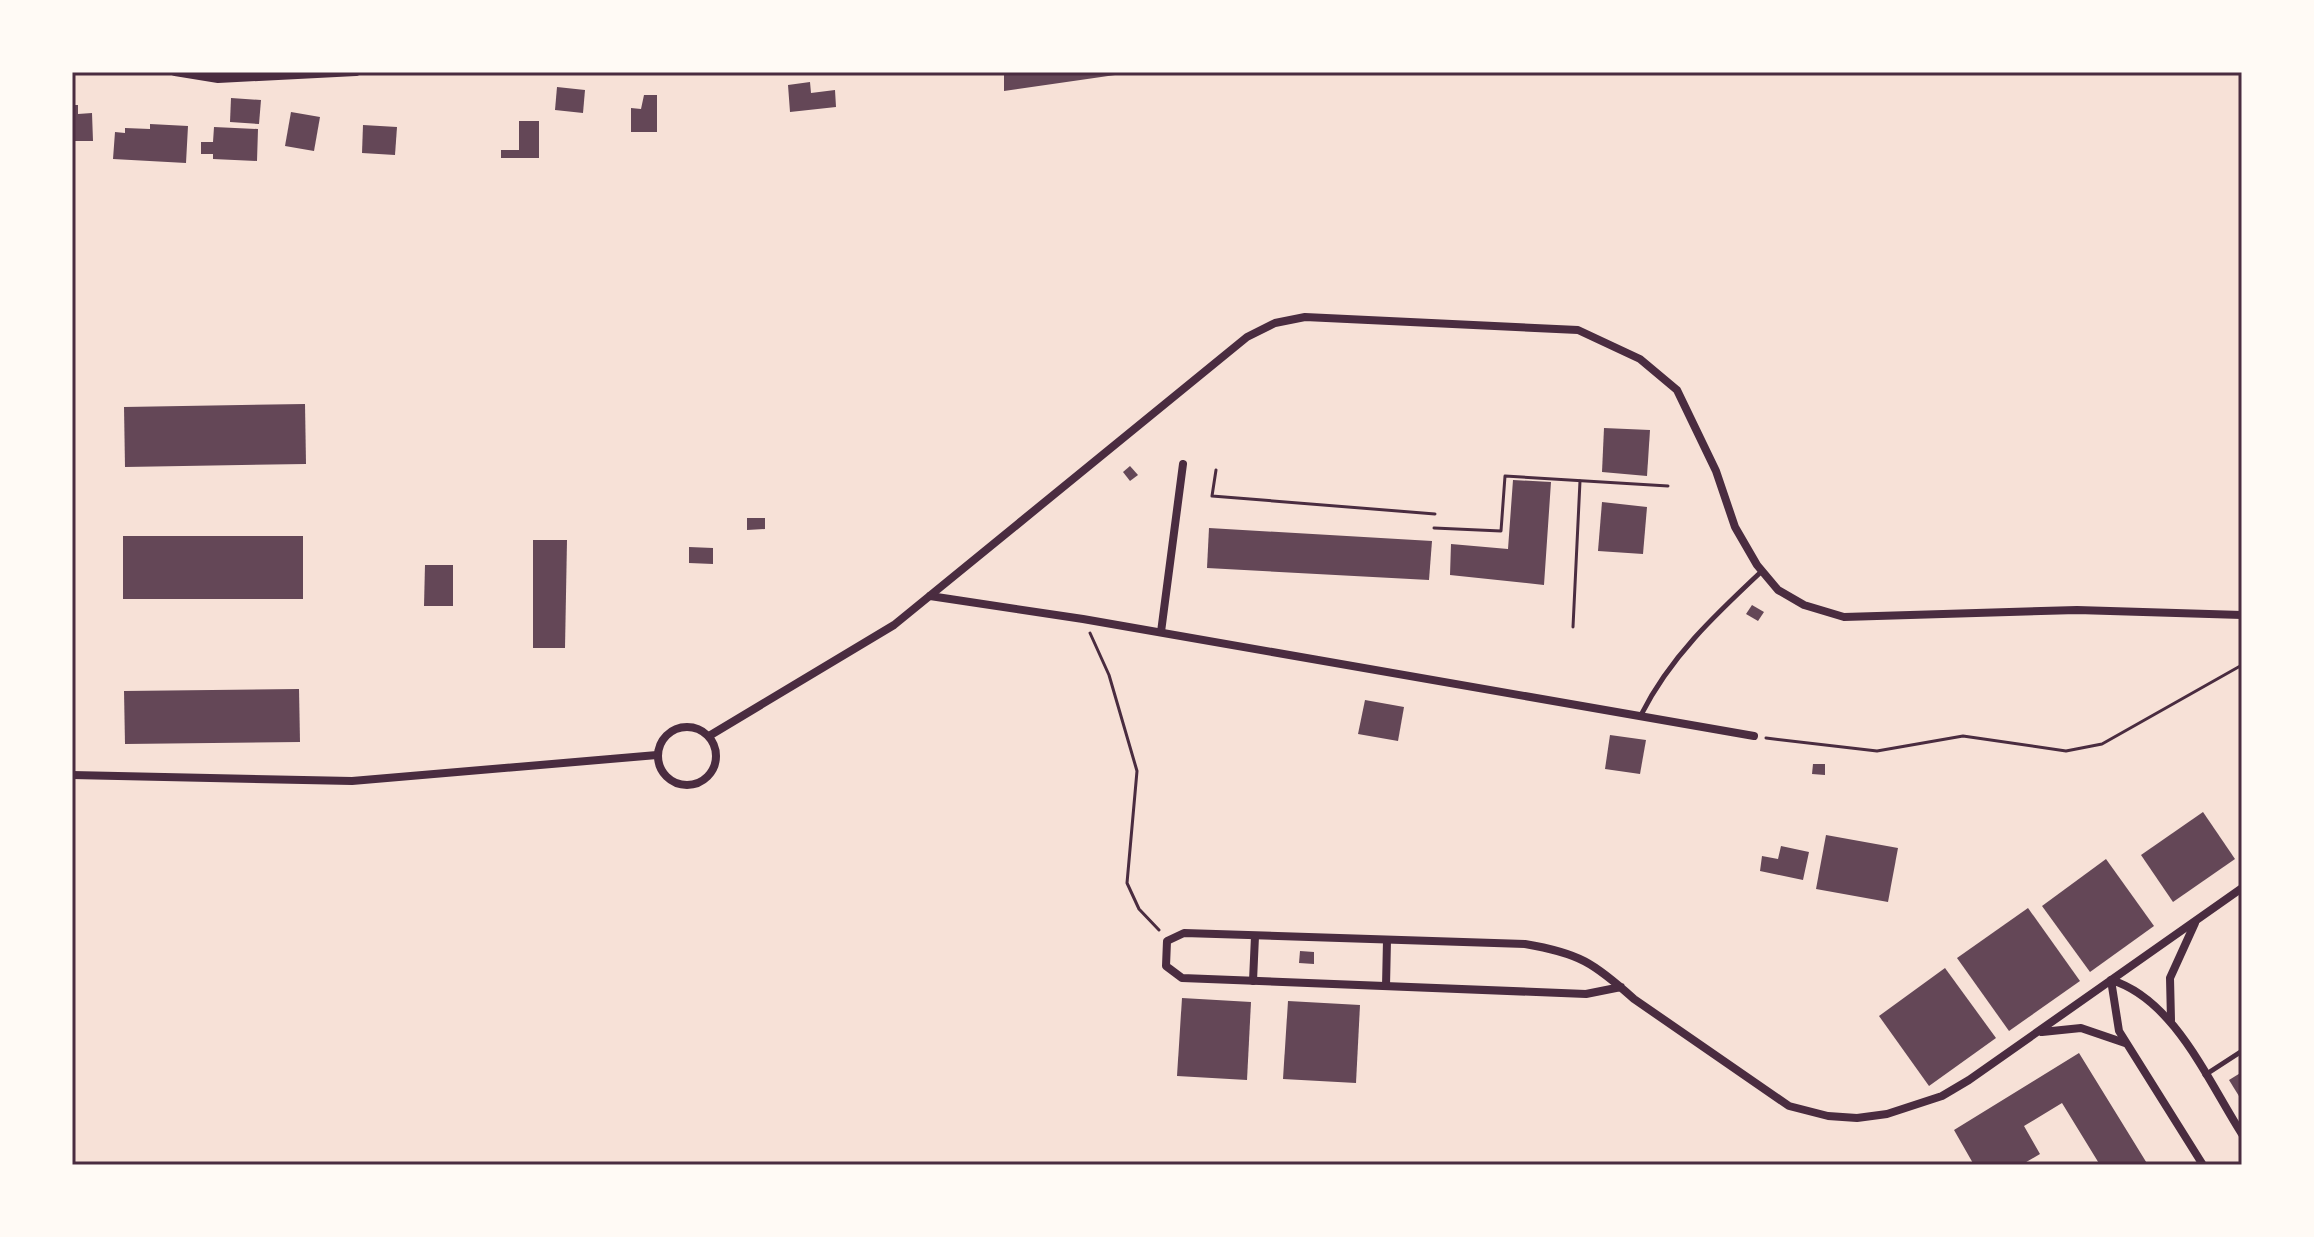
<svg xmlns="http://www.w3.org/2000/svg" width="2314" height="1237" font-family="'Titillium Web',sans-serif">
<style>
.building{fill:#644757}
.lines{fill:none;stroke-linecap:round;stroke-linejoin:round}
.path{stroke:#4a2c40;stroke-width:3}
.service{stroke:#4a2c40;stroke-width:5}
.minor{stroke:#4a2c40;stroke-width:8}
.neatline{fill:none;stroke:#4a2c40;stroke-width:3}
</style>
<rect width="100%" height="100%" fill="#f7e1d7"/>
<!-- building -->
<g class="building">
<polygon points="1004,72 1122,72 1122,74 1004,91"/>
<polygon points="810,82 811,93 835,90 836,107 790,112 788,85"/>
<polygon points="557,87 585,90 583,113 555,110"/>
<polygon points="644,95 657,95 657,132 631,132 631,108 641,109"/>
<polygon points="231,98 261,100 259,124 230,122"/>
<polygon points="72,105 78,105 78,114 92,113 93,141 72,141"/>
<polygon points="291,112 320,117 314,151 285,146"/>
<polygon points="519,121 539,121 539,158 501,158 501,150 519,150"/>
<polygon points="150,124 188,126 186,163 113,159 115,132 125,133 125,128 150,129"/>
<polygon points="363,125 397,127 395,155 362,153"/>
<polygon points="214,127 258,129 257,161 213,159 213,154 201,154 201,142 213,142"/>
<polygon points="305,404 306,464 125,467 124,407"/>
<polygon points="1604,428 1650,430 1647,476 1602,472"/>
<polygon points="1130,466 1138,475 1130,481 1123,472"/>
<polygon points="1513,480 1551,482 1544,585 1450,575 1451,544 1508,549"/>
<polygon points="1602,502 1647,507 1643,554 1598,551"/>
<polygon points="747,518 765,518 765,529 747,530"/>
<polygon points="1209,528 1432,541 1429,580 1207,568"/>
<rect x="123" y="536" width="180" height="63"/>
<polygon points="533,540 567,540 565,648 533,648"/>
<polygon points="689,547 713,548 713,564 689,563"/>
<polygon points="425,565 453,565 453,606 424,606"/>
<polygon points="1752,605 1764,612 1758,621 1746,614"/>
<polygon points="299,689 300,742 125,744 124,691"/>
<polygon points="1365,700 1404,707 1398,741 1358,734"/>
<polygon points="1610,735 1646,740 1640,774 1605,769"/>
<polygon points="1813,764 1825,764 1825,775 1812,774"/>
<polygon points="2203,812 2235,859 2173,902 2141,855"/>
<polygon points="1826,835 1898,848 1888,902 1816,889"/>
<polygon points="1781,846 1809,852 1803,880 1760,871 1762,856 1778,859"/>
<polygon points="2106,859 2154,926 2090,972 2042,906"/>
<polygon points="2028,908 2080,981 2009,1031 1957,958"/>
<polygon points="1300,951 1314,952 1314,964 1299,963"/>
<polygon points="1945,968 1996,1038 1929,1086 1879,1016"/>
<polygon points="1182,998 1251,1002 1247,1080 1177,1076"/>
<polygon points="1288,1001 1360,1005 1356,1083 1283,1079"/>
<polygon points="2079,1053 2148,1165 2100,1165 2062,1103 2024,1126 2040,1154 2021,1165 1974,1165 1954,1130"/>
<polygon points="2242,1072 2242,1101 2229,1080"/>
</g>
<g class="lines">
<!-- path -->
<g class="path">
<polyline points="1216,470 1212,496 1435,514"/>
<polyline points="1434,528 1501,531 1505,476 1668,486"/>
<polyline points="1573,627 1580,481"/>
<polyline points="1090,633 1109,675 1137,771 1127,883 1139,909 1159,930"/>
<polyline points="1766,738 1877,751 1963,736 2066,751 2102,744 2242,665"/>
</g>
<!-- service -->
<g class="service">
<path d="M1641,715c29,-58 74,-100 121,-144"/>
<polyline points="2205,1075 2242,1051"/>
</g>
<!-- minor -->
<g class="minor">
<polyline points="175,72 218,79 356,72"/>
<polyline points="930,596 1083,619 1754,736"/>
<polyline points="1161,632 1183,464"/>
<circle cx="687" cy="756" r="29"/>
<polyline points="709,736 894,625 1247,337 1275,323 1305,317 1578,330 1640,359 1677,390 1716,471 1735,527 1757,565 1778,590 1804,605 1844,617 2077,610 2242,615"/>
<polyline points="72,775 352,781 657,755"/>
<polyline points="1253,981 1255,936"/>
<polyline points="1386,986 1387,940"/>
<path d="M1621,987l-35,7 -404,-16 -16,-12 1,-25 17,-8 341,11c54,9 69,19 109,55l155,107 39,10 29,2 30,-4 55,-18 27,-16 273,-192"/>
<polyline points="2171,1020 2170,978 2195,923"/>
<polyline points="2042,1032 2081,1028 2125,1043"/>
<path d="M2203,1165l-84,-134 -8,-51c63,19 97,101 131,154"/>
</g>
</g>
<!-- border -->
<rect width="2314" height="1237" fill="none" stroke="#fffaf5" stroke-width="148"/>
<rect x="74" y="74" width="2166" height="1089" class="neatline"/>
</svg>
